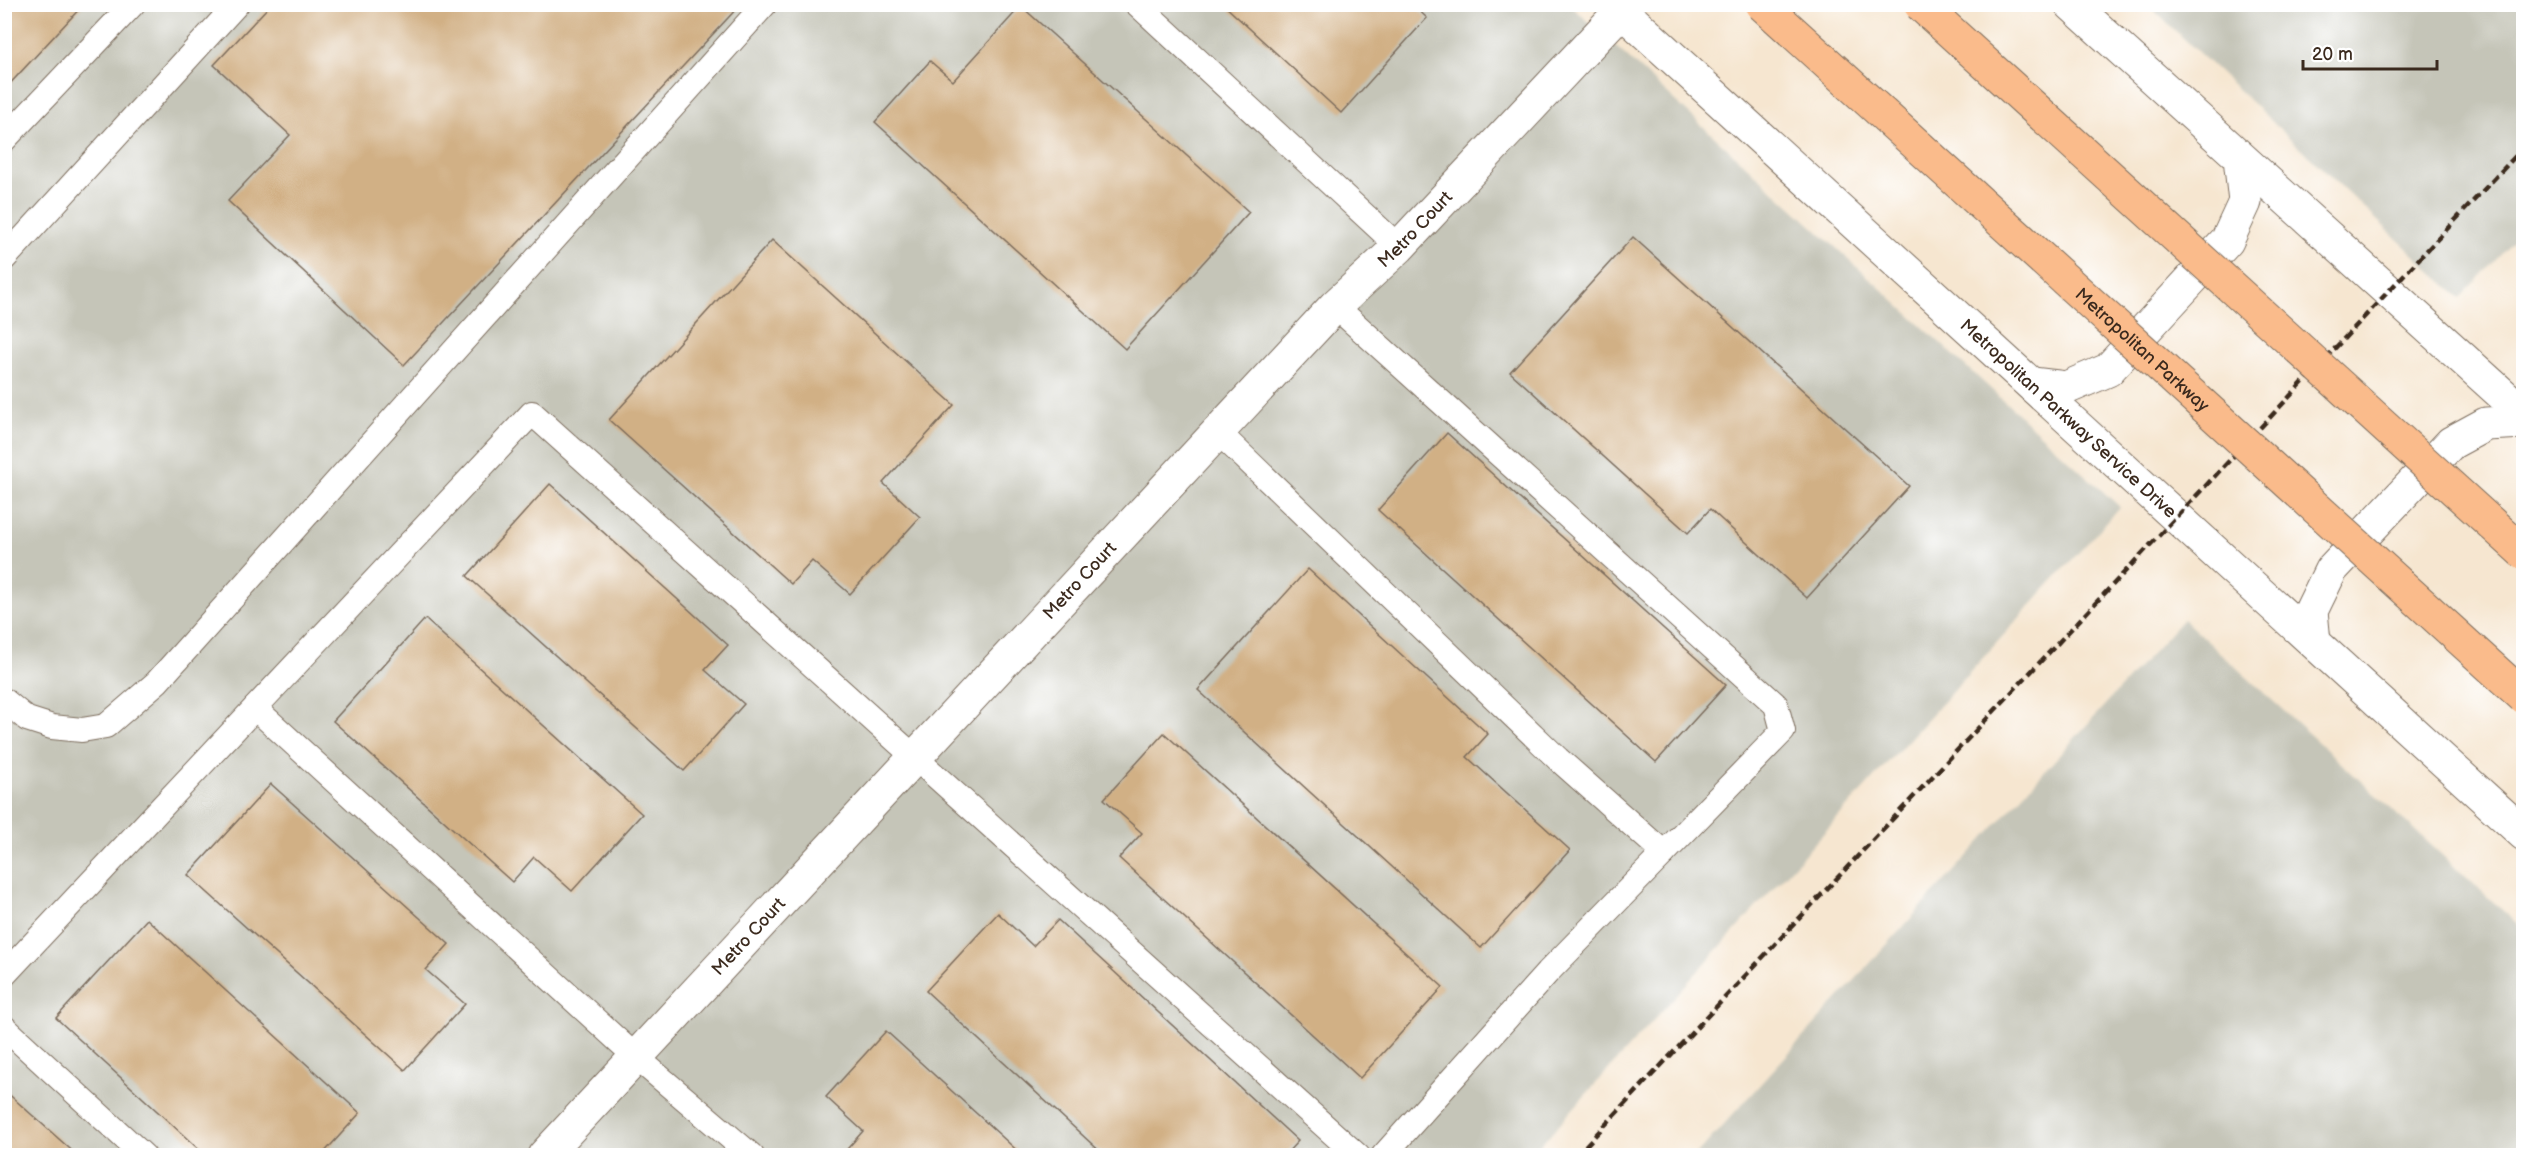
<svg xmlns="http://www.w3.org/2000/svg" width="2528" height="1160" font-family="'Balsamiq Sans',sans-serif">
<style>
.industrial{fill:#c5c5b8}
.building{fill:#d1b085}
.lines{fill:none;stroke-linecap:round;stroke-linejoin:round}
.lane-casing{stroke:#7c6c5c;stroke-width:26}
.street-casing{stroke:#7c6c5c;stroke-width:35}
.lane{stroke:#fff;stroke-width:24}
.street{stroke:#fff;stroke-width:33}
.rail{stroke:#3b2a1e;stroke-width:4.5;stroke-dasharray:9 4.5;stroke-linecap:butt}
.primary-bridge-casing{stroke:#7c6c5c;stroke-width:35;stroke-linecap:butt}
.primary-bridge{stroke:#fabb8b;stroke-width:33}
.labels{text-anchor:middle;stroke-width:6;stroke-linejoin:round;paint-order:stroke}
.street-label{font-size:18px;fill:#3b2a1e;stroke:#fff}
</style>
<rect width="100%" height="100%" fill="#fff"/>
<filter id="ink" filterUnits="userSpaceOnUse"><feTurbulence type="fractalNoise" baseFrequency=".0167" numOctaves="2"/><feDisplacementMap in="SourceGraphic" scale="12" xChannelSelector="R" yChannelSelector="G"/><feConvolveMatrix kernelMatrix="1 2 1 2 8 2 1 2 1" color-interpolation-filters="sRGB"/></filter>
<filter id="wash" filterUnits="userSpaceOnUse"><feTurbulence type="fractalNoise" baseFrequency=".008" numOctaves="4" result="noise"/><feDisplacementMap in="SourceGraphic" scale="24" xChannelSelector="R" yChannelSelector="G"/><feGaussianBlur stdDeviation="1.35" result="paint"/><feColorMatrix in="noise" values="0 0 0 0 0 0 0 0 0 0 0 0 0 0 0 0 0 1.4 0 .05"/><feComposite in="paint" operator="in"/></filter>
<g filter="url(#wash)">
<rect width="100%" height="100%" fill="#f6e6d0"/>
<!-- industrial -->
<g class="industrial">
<polygon points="5,5 1570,5 2120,507 1531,1155 5,1156"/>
<polygon points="2148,5 2523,5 2523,231 2460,298"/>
<polygon points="2183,619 2523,929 2523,1155 1696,1155"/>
</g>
<g id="blocks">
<!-- building -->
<g class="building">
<polygon points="4,4 84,4 4,90"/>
<polygon points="271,4 741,4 404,365 228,201 290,135 214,65"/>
<polygon points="1223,4 1412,4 1427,18 1341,113"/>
<polygon points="1021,6 1249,212 1125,349 875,122 930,61 953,81"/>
<polygon points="1633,237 1909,486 1807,598 1710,509 1688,533 1510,372"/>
<polygon points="772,240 954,405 883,483 920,517 850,594 812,561 791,584 609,420"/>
<polygon points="1447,433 1726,685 1656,762 1378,510"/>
<polygon points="550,484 728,645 705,670 744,704 684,771 467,576"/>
<polygon points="1308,569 1488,734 1467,757 1570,850 1481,948 1198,690"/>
<polygon points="425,619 642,814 572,891 534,857 512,882 333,721"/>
<polygon points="1164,733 1443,987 1360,1078 1119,858 1142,833 1104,799"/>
<polygon points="271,784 449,944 426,970 465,1004 405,1070 188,875"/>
<polygon points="998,913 1033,946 1058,920 1298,1141 1284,1156 1105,1156 926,991"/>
<polygon points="147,919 360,1113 321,1156 206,1156 56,1018"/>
<polygon points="886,1031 1023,1156 841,1156 863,1131 826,1097"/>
<polygon points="4,1090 78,1156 4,1156"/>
</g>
</g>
</g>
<g filter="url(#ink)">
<use href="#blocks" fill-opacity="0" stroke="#7c6c5c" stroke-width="1.5"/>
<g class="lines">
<!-- lane casing -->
<g class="lane-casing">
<g id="lane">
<polyline points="1137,4 1399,247"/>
<polyline points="4,140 133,4"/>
<polyline points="4,259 237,4"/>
<polyline points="1335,306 1776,705 1783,731 1548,972 1383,1156"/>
<polyline points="1218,432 1558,759 1664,853"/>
<polyline points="4,700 27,719 52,727 82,730 106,726 157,682 765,4"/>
<polyline points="255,708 636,1057 752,1156"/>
<polyline points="4,975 532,413 1358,1156"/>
<polyline points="4,1027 144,1156"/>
</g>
</g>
<!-- street casing -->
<g class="street-casing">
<g id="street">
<path id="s1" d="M1614,4l910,830"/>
<polyline points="2071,4 2524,414"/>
<polyline points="2032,384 2066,388 2108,370 2227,241 2245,202 2240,158"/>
<polyline points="2314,642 2311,611 2331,570 2451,443 2486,424 2524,422"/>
<path id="s2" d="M544,1156l791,-850 64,-59 222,-236"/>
</g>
</g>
<!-- lane -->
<use href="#lane" class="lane"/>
<!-- street -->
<use href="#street" class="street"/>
<!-- rail -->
<polyline class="rail" points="1576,1156 2524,147"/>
<!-- primary-bridge casing -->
<g class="primary-bridge-casing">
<g id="primary-bridge">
<path id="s3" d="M1762,4l762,693"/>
<polyline points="1920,4 2524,553"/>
</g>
</g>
<!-- primary-bridge -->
<use href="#primary-bridge" class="primary-bridge"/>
</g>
</g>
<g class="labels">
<!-- street labels -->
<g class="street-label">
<text dy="6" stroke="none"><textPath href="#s2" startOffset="1272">Metro Court</textPath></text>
<text dy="6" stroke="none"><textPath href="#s3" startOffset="514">Metropolitan Parkway</textPath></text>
<text dy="6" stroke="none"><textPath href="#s1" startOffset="615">Metropolitan Parkway Service Drive</textPath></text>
<text dy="6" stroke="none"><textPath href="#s2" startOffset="786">Metro Court</textPath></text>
<text dy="6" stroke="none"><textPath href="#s2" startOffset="300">Metro Court</textPath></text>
</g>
</g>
<!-- margin -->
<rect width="2528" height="1160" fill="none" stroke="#fff" stroke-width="24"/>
<!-- scale -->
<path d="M2303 60v9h134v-9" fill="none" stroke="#3b2a1e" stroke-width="3"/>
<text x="2312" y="60" font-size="18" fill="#3b2a1e" stroke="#ffffff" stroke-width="4.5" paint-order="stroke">20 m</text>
</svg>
